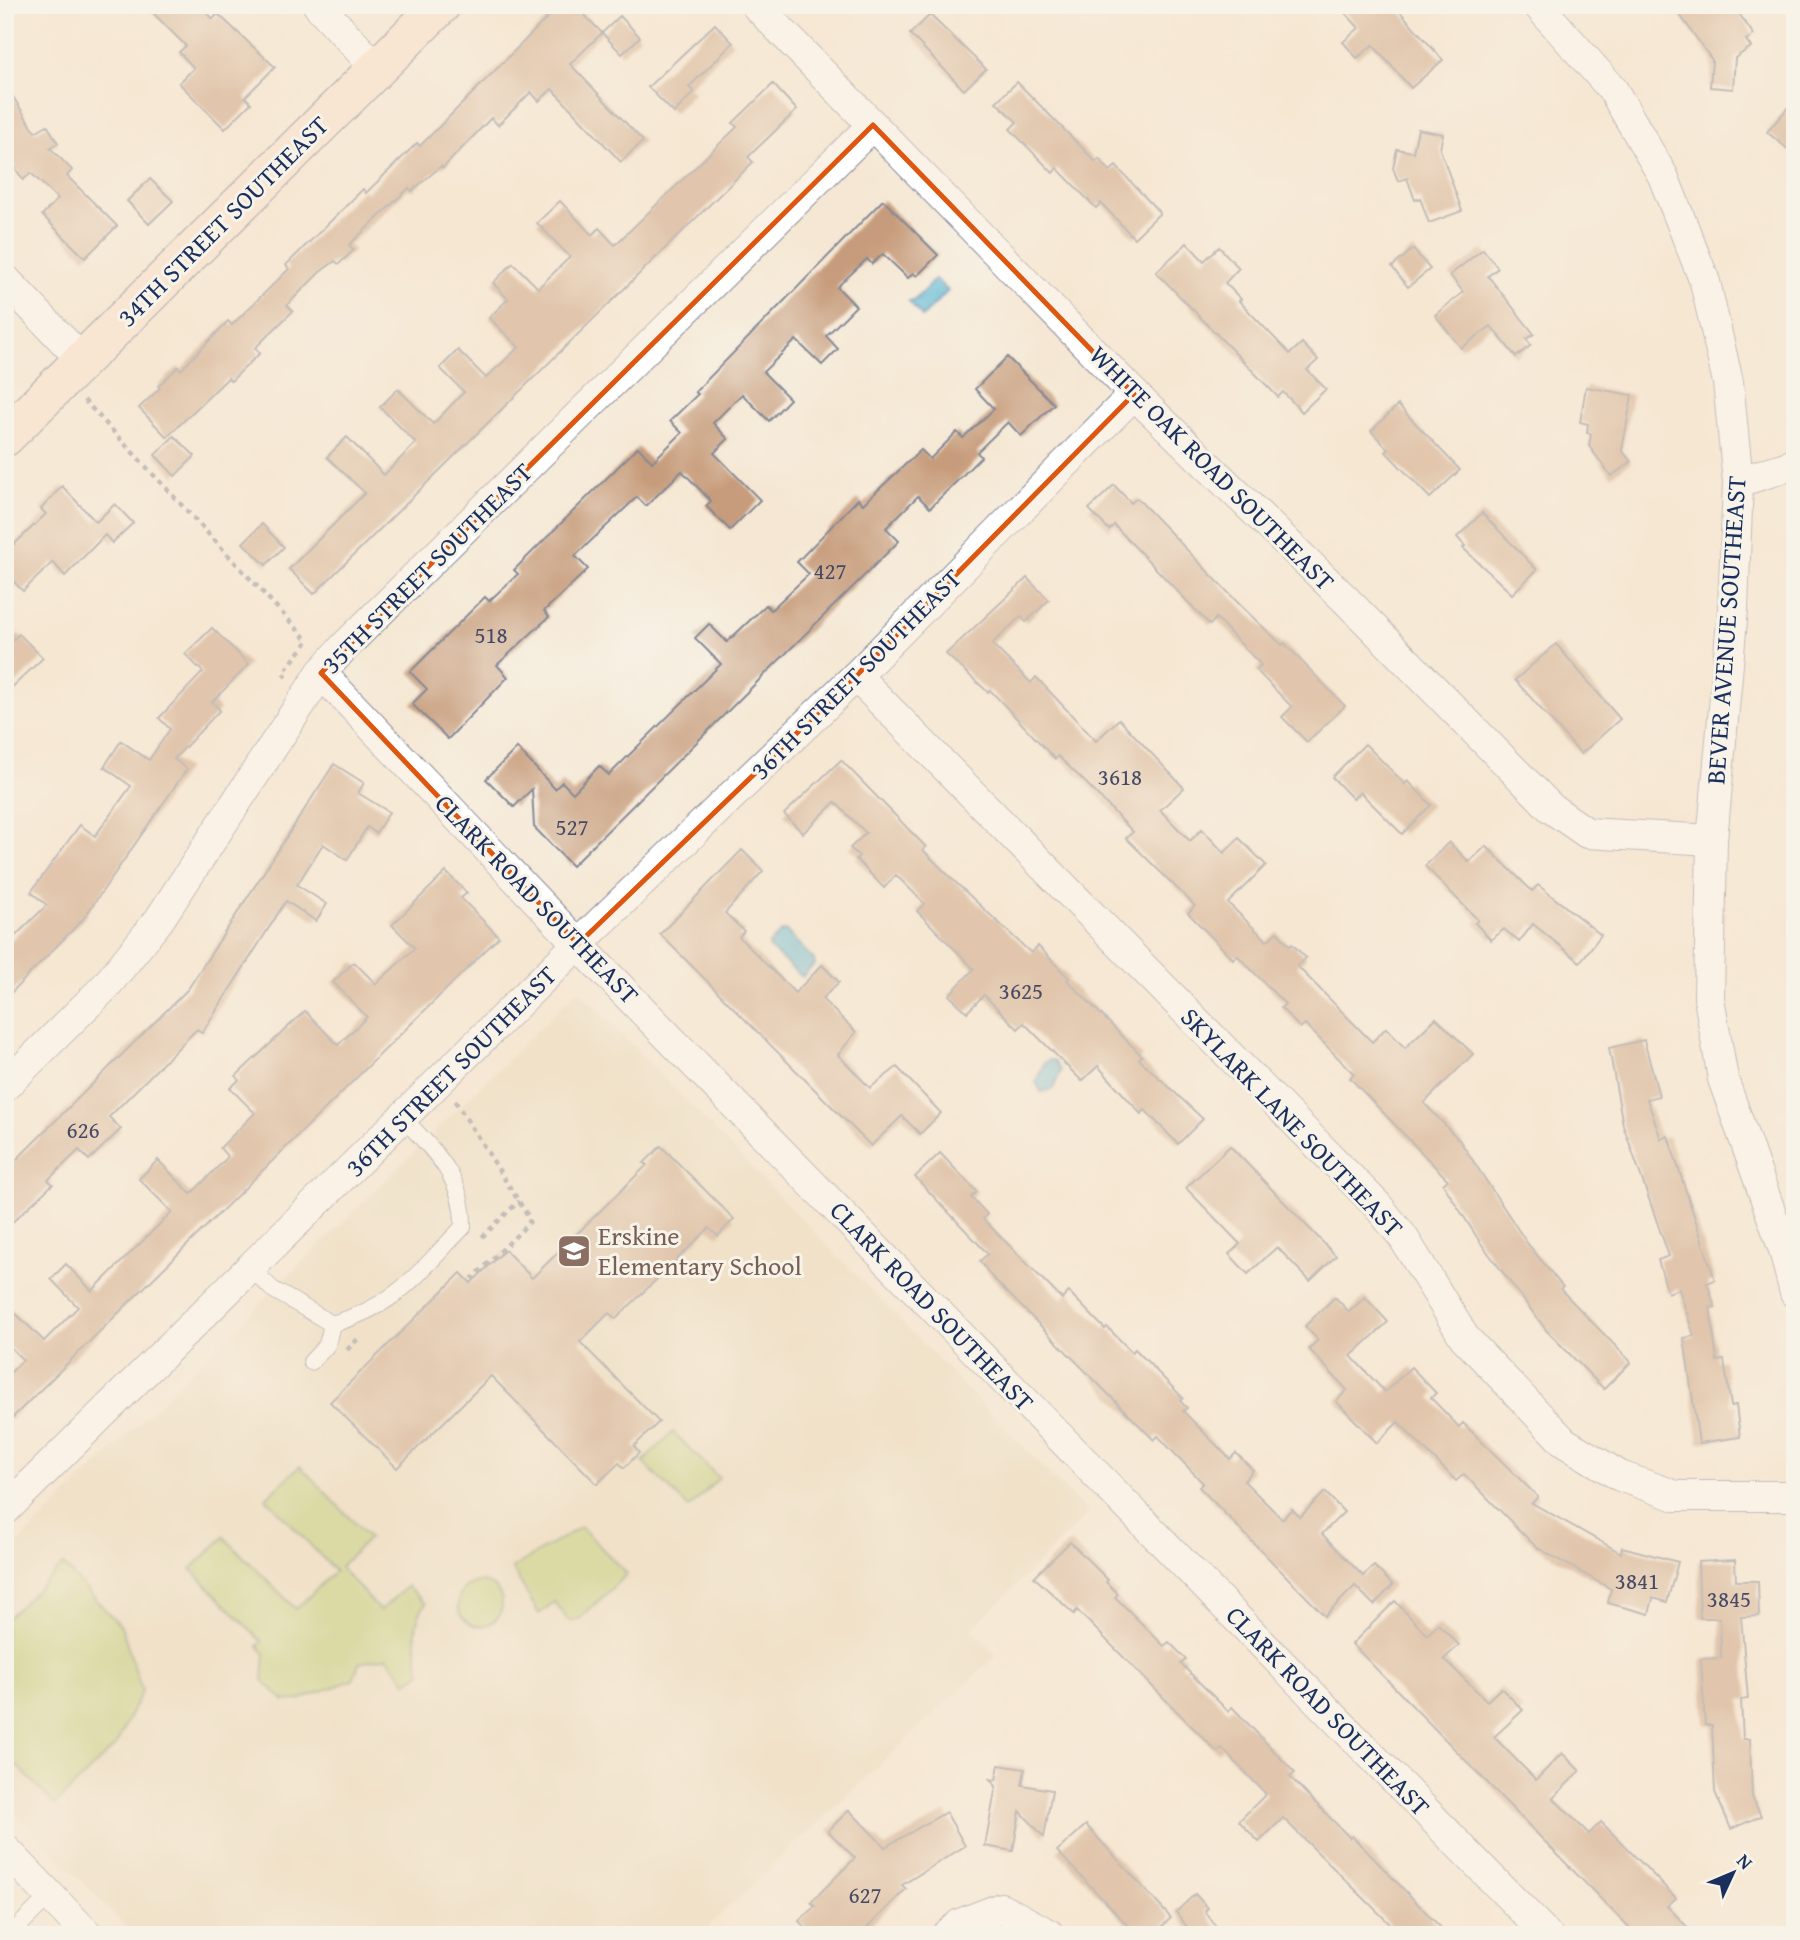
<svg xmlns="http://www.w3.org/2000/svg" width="1800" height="1940" font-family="'Gentium Book Plus',serif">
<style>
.built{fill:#e9d9ba}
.green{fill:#baca6d;stroke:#6a7c66;stroke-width:2}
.water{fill:#56b6d5;stroke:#38729a;stroke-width:2}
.building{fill:#c79c7b}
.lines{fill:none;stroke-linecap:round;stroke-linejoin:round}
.lane-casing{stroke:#888b98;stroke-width:18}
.street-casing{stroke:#888b98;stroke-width:32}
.secondary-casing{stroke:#888b98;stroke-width:41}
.path{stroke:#888b98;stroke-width:4.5;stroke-dasharray:5 5;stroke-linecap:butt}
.lane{stroke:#fff;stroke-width:16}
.street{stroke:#fff;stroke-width:30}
.secondary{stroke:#fde4d0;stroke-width:38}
.marked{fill:none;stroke:#de5710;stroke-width:5;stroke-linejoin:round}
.labels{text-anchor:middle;stroke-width:6;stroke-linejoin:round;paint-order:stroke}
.number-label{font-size:23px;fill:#464a65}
.street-label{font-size:26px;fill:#1b2f5e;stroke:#f7f3e8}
.education-label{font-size:26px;fill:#785e54;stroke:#f7f3e8;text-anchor:start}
</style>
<rect width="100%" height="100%" fill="#f7f3e8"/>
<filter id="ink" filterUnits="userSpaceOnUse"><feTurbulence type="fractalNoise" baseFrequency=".0143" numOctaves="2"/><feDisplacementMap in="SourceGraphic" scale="14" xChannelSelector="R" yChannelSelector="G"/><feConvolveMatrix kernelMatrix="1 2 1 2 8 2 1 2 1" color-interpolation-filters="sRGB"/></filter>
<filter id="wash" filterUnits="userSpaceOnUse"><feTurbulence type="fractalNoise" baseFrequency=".00686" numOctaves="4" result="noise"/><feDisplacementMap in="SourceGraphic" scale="28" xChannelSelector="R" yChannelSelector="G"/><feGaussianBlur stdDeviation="1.57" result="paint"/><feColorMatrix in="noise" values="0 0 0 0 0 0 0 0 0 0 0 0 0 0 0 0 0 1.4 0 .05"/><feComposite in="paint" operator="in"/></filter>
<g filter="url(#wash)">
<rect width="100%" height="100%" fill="#f5e7d3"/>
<!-- built -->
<polygon class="built" points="578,990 1088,1513 972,1629 996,1655 699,1935 134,1935 5,1802 5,1556"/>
<!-- green -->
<g class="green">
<polygon points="673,1432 719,1478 689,1508 643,1462"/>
<path d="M300,1466l69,72 -29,29 40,44 27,-25 19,18c-16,17 -10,48 -5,69l-14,9 -20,-25 -28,6 -6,17 -55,20 -14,1 -21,-21 2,-26 -7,-8 4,-4 -71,-73 33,-32 72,72 39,-38 -69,-73z"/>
<polygon points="581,1527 627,1574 578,1620 568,1620 554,1602 539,1614 512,1568"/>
<polygon points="63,1565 121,1626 142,1691 116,1745 55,1805 5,1753 5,1620"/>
<circle cx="480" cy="1604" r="22"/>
</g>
<!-- water -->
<g class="water">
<polygon points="935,279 948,291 922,317 909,301 915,300"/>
<polygon points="782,931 786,931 814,960 815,964 802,977 769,948 769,944"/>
<polygon points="1049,1060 1054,1060 1061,1071 1053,1089 1041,1092 1036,1082 1044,1063"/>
</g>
<g id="blocks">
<!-- building -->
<g class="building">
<polygon points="145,5 200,5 213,19 218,14 275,67 245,97 251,103 225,129 179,83 194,68 179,52 186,46"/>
<polygon points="560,5 575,5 602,33 570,64 643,141 621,162 552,89 539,101 531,92 498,125 491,118 443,168 441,166 412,191 409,188 349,245 354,250 339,264 335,261 320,272 287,305 293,311 255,348 260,353 231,381 228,378 167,437 139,408 160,388 158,386 178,367 181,370 228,321 232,325 289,269 286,265 342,210 363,189 366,193 417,143 420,146"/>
<polygon points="1338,5 1394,5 1443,60 1411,88 1373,45 1357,58 1343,42 1359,28"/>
<polygon points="1673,5 1733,5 1754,35 1746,40 1751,47 1735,58 1733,89 1710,87 1712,60"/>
<polygon points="930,15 986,69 964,90 910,34"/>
<polygon points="620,16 640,37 622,54 602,33"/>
<polygon points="715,24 733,43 689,87 694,92 674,113 648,87"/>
<polygon points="1017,82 1096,162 1099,159 1110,171 1116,166 1160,213 1134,238 1101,203 1096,208 1057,168 1053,173 1010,129 1017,122 996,102"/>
<polygon points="5,84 35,132 47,125 58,143 50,148 72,170 67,176 117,226 85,258 42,215 58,199 31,173 23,180 5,152"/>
<polygon points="773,84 797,110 748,157 753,162 314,594 289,569 365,493 327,457 347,437 384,475 416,443 380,407 398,389 433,424 464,392 440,368 458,350 486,378 519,347 489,318 508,299 493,283 513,263 538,288 570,257 537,223 560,201 592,235 599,228 615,245 737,127 733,123"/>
<polygon points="1795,99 1795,155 1767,132"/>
<polygon points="1418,129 1443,134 1440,149 1462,211 1429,223 1420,198 1415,200 1407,178 1398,181 1393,168 1397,149 1413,152"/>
<polygon points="150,179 173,201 149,224 127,201"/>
<polygon points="883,200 938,255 917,276 913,273 908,278 883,254 872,264 867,259 837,287 856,306 826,336 838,349 822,365 796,340 763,372 790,399 769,421 742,394 713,423 728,439 714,453 760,500 730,530 706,506 711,501 682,471 646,506 637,497 575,556 588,569 544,611 549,617 497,665 508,677 448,739 412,704 427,689 410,672 485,597 489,601 518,574 514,570 638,447 652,462 682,433 670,421 698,394 695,392"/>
<polygon points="1187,243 1204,261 1219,247 1239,268 1225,283 1241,299 1239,301 1290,354 1302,343 1318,360 1307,370 1326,389 1302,412 1283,392 1278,397 1156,272"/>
<polygon points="1413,249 1430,269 1408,287 1392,267"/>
<polygon points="1483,249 1498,268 1488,276 1534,334 1526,339 1531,345 1516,357 1491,326 1461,348 1435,315 1463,292 1450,275"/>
<polygon points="1007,357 1054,404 1021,436 1008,422 977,452 981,457 930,508 918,496 886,528 899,541 572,866 534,827 532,789 514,807 486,779 517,748 555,789 562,782 573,793 599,766 609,775 721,664 695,638 709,624 727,642 766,605 771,610 809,574 797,562 858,499 863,504 921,450 930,459 957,432 963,438 994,409 975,389"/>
<polygon points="1586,387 1632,395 1622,450 1631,462 1611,476 1589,446 1591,434 1587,433 1588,424 1580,422"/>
<polygon points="1398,405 1460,470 1430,498 1386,452 1389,450 1371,431"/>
<polygon points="174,436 195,456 175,476 155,455"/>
<polygon points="1114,485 1131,503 1137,498 1244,609 1282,645 1284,643 1345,706 1307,742 1282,717 1292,707 1256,670 1261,665 1216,618 1210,625 1114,525 1109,530 1089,509"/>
<polygon points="62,486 96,522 115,504 133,523 112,543 105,535 65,576 53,562 23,591 5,573 5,553 46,514 41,509"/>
<polygon points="1482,513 1537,570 1512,594 1463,548 1465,546 1457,537"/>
<polygon points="262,524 284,547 266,565 243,543"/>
<polygon points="1027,578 1049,600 1026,622 1021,616 992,644 1031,683 1036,677 1096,741 1119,719 1184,788 1160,810 1190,841 1202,829 1224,853 1239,838 1266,865 1228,903 1267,941 1277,932 1290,946 1292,944 1306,958 1297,966 1372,1042 1386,1028 1405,1048 1436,1018 1473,1054 1424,1103 1460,1141 1527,1243 1563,1287 1560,1289 1631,1362 1604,1389 1547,1331 1480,1242 1443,1184 1448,1180 1350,1078 1354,1074 1305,1024 1300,1028 1281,1008 1285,1004 1237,955 1233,959 1188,913 1195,906 1126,838 1133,832 1087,784 1058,756 1055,759 990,690 988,692 946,654"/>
<polygon points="212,628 249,664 212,702 220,710 174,759 187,769 83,919 5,999 5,946 47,905 31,892 80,825 95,836 131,786 104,767 121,741 149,760 170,729 159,718 203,672 185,654"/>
<polygon points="19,634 43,658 5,694 5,647"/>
<polygon points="1556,644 1620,719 1581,754 1515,680"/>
<polygon points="1365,744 1405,784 1408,781 1431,805 1402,834 1360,792 1353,799 1332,777"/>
<polygon points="841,760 926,847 923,850 951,878 1031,953 1038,946 1069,978 1067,980 1142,1056 1139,1059 1203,1119 1178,1144 1145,1110 1141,1114 1098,1066 1082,1081 1024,1023 1018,1029 984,995 967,1012 949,995 974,969 917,911 925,904 896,875 884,888 856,859 859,856 850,848 866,833 835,802 803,833 784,814"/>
<polygon points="334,764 364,783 358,793 389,812 376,833 367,827 347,860 323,844 297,885 327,904 316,921 286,901 202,1033 197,1029 109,1117 121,1129 89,1160 79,1150 48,1180 53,1184 5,1229 5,1171 188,989"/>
<polygon points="1449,842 1469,862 1486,846 1532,891 1538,885 1601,935 1580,962 1533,924 1519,942 1504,929 1491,940 1475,923 1478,920 1425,866"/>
<polygon points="742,850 763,871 725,913 744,931 739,937 795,993 822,965 839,982 822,999 856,1032 838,1055 870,1088 897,1067 941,1113 920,1134 902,1116 871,1146 660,934"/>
<polygon points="446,872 467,893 461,898 499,937 5,1425 5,1378 23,1360 5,1342 5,1303 44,1341 78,1307 51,1279 66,1264 92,1291 172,1212 139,1179 158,1160 191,1194 228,1157 220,1148 255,1113 230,1088 239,1080 236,1076 305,1011 338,1045 367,1017 333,982 354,962 376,984 415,948 392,925"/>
<polygon points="1644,1040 1659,1096 1647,1099 1661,1139 1668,1136 1715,1280 1707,1283 1715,1307 1710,1308 1717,1361 1724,1360 1731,1406 1736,1405 1740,1437 1699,1443 1684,1338 1694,1336 1679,1289 1668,1293 1658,1260 1669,1256 1623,1125 1609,1048"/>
<polygon points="661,1146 734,1219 718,1236 709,1228 616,1319 609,1313 580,1342 659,1422 634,1446 639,1453 624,1468 619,1463 597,1484 491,1376 397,1468 330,1402 461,1273 471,1283 505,1250 532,1278 647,1165 644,1163"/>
<polygon points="1230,1146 1336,1256 1310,1281 1277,1247 1248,1274 1229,1254 1240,1244 1186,1188"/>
<polygon points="940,1153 977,1192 971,1197 987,1214 983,1219 1062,1299 1069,1292 1105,1329 1107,1327 1132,1352 1135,1349 1183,1398 1180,1401 1187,1408 1183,1411 1230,1459 1236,1453 1253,1470 1244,1481 1282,1519 1292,1509 1300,1517 1325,1492 1344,1512 1322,1534 1363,1576 1374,1566 1393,1585 1374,1605 1355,1586 1325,1616 1199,1487 1203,1483 1158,1436 1154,1440 991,1276 980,1261 988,1254 915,1177"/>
<polygon points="1335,1297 1349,1312 1365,1297 1388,1322 1351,1356 1385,1392 1411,1367 1436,1393 1431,1398 1459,1427 1463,1423 1538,1497 1532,1503 1621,1553 1622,1547 1678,1562 1667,1602 1653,1598 1649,1614 1608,1603 1611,1589 1536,1547 1464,1474 1456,1481 1398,1422 1377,1443 1336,1401 1347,1390 1309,1349 1318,1340 1305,1326"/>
<polygon points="1070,1542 1108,1580 1106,1582 1118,1594 1115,1597 1164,1646 1169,1642 1186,1659 1181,1664 1228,1711 1232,1707 1295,1773 1290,1777 1350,1838 1352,1836 1448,1935 1401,1935 1283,1818 1259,1842 1239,1821 1266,1794 1222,1748 1217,1752 1077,1610 1074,1614 1034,1577"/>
<polygon points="1735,1560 1736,1581 1758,1581 1759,1616 1741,1617 1748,1699 1741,1700 1743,1739 1750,1739 1752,1797 1761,1816 1731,1829 1715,1792 1712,1725 1705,1725 1701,1659 1721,1658 1720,1618 1700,1618 1698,1562"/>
<polygon points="1395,1601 1427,1635 1438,1624 1459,1645 1444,1659 1487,1701 1501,1688 1523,1710 1494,1737 1536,1780 1562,1753 1580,1771 1553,1798 1589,1834 1601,1822 1676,1898 1667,1906 1695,1935 1636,1935 1352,1644"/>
<polygon points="999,1765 1025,1769 1022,1785 1052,1790 1044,1837 1020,1811 1013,1851 985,1846 996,1786 990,1779 996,1780"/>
<polygon points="849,1810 885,1847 946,1812 965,1846 902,1885 906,1889 860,1935 812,1935 799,1921 815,1906 811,1902 855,1858 828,1831"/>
<polygon points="1086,1825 1171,1918 1153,1935 1137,1935 1057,1851"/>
<polygon points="1195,1894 1208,1908 1205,1911 1222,1935 1193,1935 1176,1912"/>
</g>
</g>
</g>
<g filter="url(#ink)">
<use href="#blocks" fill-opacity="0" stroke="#888b98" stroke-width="2"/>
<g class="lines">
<!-- lane casing -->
<g class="lane-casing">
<g id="lane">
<path d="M251,1268l21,21 60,35c66,-19 85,-50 131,-97 1,-49 -28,-75 -60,-109"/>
<polyline points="311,1362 327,1345 332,1324"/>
<polyline points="10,1935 50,1895"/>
</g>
</g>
<!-- street casing -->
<g class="street-casing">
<g id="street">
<polyline points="318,5 377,69"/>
<polyline points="756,5 1134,394 1345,599 1551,808 1587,833 1712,840"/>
<polyline points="1538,5 1613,90 1663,176 1705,282 1728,382 1738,482 1733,609 1712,840 1709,998 1723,1079 1784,1250 1795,1293"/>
<polyline points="5,279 82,360"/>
<polyline points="1738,482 1795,464"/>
<polyline points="321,673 598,965 1547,1935"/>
<polyline points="856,676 1377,1205 1403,1237 1464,1337 1564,1442 1620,1476 1676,1496 1795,1496"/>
<polyline points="5,1086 105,987 159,920 321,673 344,647 873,125"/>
<polyline points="5,1510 578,944 856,676 1134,394"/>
<polyline points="5,1849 88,1935"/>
<polyline points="947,1935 960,1924 1001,1908 1050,1935"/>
</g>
</g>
<!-- secondary casing -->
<g class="secondary-casing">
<polyline id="secondary" points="5,437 441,5"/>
</g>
<!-- path -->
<g class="path">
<polyline points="84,400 308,641 283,673 287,678"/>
<polyline points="455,1101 530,1219 529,1223 472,1279"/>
<polyline points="482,1237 519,1201"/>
<polyline points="347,1350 360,1337"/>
<polyline points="1793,1707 1795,1707"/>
</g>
<!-- lane -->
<use href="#lane" class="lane"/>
<!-- street -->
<use href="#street" class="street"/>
<!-- secondary -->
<use href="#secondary" class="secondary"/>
</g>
</g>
<!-- marked area -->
<path d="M0 0H1800V1940H0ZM873,125l261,269 -278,282 -278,268 -257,-271z" fill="#f5e7d3" fill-opacity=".55" fill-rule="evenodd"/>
<path class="marked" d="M873,125l261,269 -278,282 -278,268 -257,-271z"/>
<!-- icons -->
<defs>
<g id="school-square" transform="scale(1.75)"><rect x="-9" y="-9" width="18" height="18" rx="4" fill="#8d6e63" stroke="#f7f3e8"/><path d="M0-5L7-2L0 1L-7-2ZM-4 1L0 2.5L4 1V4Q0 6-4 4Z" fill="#fff"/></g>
</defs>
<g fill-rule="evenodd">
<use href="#school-square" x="574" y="1251"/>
</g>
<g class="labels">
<!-- number labels -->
<g class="number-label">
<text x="830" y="579">427</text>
<text x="491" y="643">518</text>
<text x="1120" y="785">3618</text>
<text x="572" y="835">527</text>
<text x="1021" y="999">3625</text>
<text x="83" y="1138">626</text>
<text x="1637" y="1589">3841</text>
<text x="1729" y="1607">3845</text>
<text x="865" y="1903">627</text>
</g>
<!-- street labels -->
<g class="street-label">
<text transform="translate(223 221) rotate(-45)" y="9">34TH STREET SOUTHEAST</text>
<text transform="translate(1212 468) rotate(45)" y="9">WHITE OAK ROAD SOUTHEAST</text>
<text transform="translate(427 568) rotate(-45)" y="9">35TH STREET SOUTHEAST</text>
<text transform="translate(1726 630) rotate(-86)" y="9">BEVER AVENUE SOUTHEAST</text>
<text transform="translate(856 674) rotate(-45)" y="9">36TH STREET SOUTHEAST</text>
<text transform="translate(537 899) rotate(46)" y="9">CLARK ROAD SOUTHEAST</text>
<text transform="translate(451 1071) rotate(-45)" y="9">36TH STREET SOUTHEAST</text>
<text transform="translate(1292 1122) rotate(46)" y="9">SKYLARK LANE SOUTHEAST</text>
<text transform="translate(932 1306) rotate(46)" y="9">CLARK ROAD SOUTHEAST</text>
<text transform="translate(1328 1711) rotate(46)" y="9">CLARK ROAD SOUTHEAST</text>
</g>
<!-- education labels -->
<g class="education-label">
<text x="598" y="1245">Erskine<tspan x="598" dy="30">Elementary School</tspan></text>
</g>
</g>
<!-- margin -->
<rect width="1800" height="1940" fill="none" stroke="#f7f3e8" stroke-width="28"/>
<!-- north arrow -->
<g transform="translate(1733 1873) rotate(46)" stroke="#f7f3e8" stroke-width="5" paint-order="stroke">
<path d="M0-5L12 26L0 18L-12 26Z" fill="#1b2f5e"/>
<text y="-10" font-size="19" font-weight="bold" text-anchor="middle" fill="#1b2f5e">N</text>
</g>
</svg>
